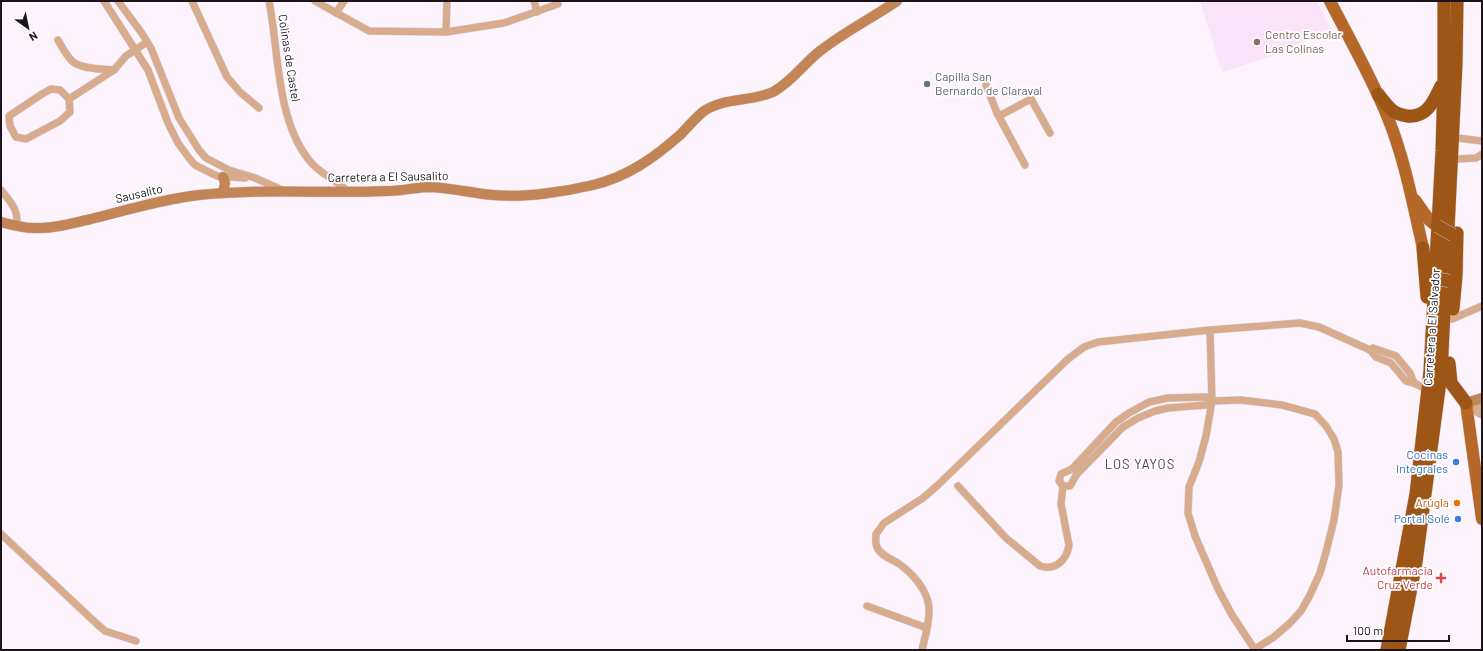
<svg xmlns="http://www.w3.org/2000/svg" width="1483" height="651" font-family="Barlow,sans-serif">
<style>
.built{fill:#fae3f8}
.lines{fill:none;stroke-linecap:round;stroke-linejoin:round}
.street-casing{stroke:#d9cfd8;stroke-width:8}
.secondary-casing{stroke:#d9cfd8;stroke-width:11}
.primary-casing{stroke:#d9cfd8;stroke-width:13}
.highway-casing{stroke:#d9cfd8;stroke-width:14}
.street{stroke:#d7ab8c;stroke-width:7}
.secondary{stroke:#c48556;stroke-width:10}
.primary{stroke:#b56827;stroke-width:12}
.highway{stroke:#9d5616;stroke-width:13}
.highway-bridge-casing{stroke:#d9cfd8;stroke-width:14;stroke-linecap:butt}
.highway-bridge{stroke:#9d5616;stroke-width:13}
.education-dot{fill:#8d6e63;stroke:#fff;stroke-width:1.5}
.worship-dot{fill:#6b7280;stroke:#fff;stroke-width:1.5}
.shop-dot{fill:#3f7fe0;stroke:#fff;stroke-width:1.5}
.food-dot{fill:#e8710a;stroke:#fff;stroke-width:1.5}
.health-dot{fill:#e0444e;stroke:#fff;stroke-width:1.5}
.labels{text-anchor:middle;stroke-width:3.5;stroke-linejoin:round;paint-order:stroke}
.education-label{font-size:12px;fill:#785e54;stroke:#fff;text-anchor:start}
.street-label{font-size:12px;fill:#1b151b;stroke:#fff}
.worship-label{font-size:12px;fill:#5b616d;stroke:#fff;text-anchor:start}
.shop-label{font-size:12px;fill:#366cbe;stroke:#fff;text-anchor:end}
.food-label{font-size:12px;fill:#c56008;stroke:#fff;text-anchor:end}
.health-label{font-size:12px;fill:#be3a42;stroke:#fff;text-anchor:end}
.neighbourhood-label{font-size:13px;letter-spacing:1px;fill:#483a47;stroke:#fff}
</style>
<rect width="100%" height="100%" fill="#fdf3fc"/>
<!-- built -->
<polygon class="built" points="1200,1 1317,1 1330,28 1273,56 1222,72"/>
<g class="lines">
<!-- street casing -->
<g class="street-casing">
<g id="street">
<polyline points="104,1 148,70 168,123 178,143 189,158 195,165 217,176 245,178"/>
<polyline points="118,1 141,32 151,48 179,118 199,150 206,158 229,170 255,178 282,190"/>
<polyline points="192,1 227,77 240,92 259,108"/>
<path d="M269,1c10,50 7,118 40,159 10,14 27,19 38,31"/>
<polyline points="315,1 369,31 446,32 447,1"/>
<polyline points="534,1 537,12"/>
<polyline points="336,13 344,1"/>
<polyline points="446,32 504,23 558,4"/>
<path d="M58,40c4,7 8,15 14,21 8,8 31,8 42,9"/>
<polyline points="986,85 997,113 1025,165"/>
<polygon points="51,89 60,90 69,99 70,112 60,121 26,139 16,137 10,126 9,116 42,94"/>
<polyline points="69,99 114,70 126,56 147,42"/>
<polyline points="997,113 1001,115 1031,99 1050,133"/>
<polyline points="1457,138 1482,141"/>
<polyline points="1457,159 1476,158 1482,154"/>
<path d="M1,190c9,12 19,20 15,36"/>
<polyline points="1452,319 1482,306"/>
<polyline points="1210,330 1212,401 1206,436 1199,462 1189,487 1188,513 1195,536 1218,589 1232,615 1255,650"/>
<polyline points="1370,350 1373,348 1396,356 1410,373 1414,383"/>
<polyline points="1212,401 1206,397 1168,398 1149,402 1129,413 1116,422 1072,469 1061,474 1059,481 1063,486 1070,486 1077,474 1123,427 1138,418 1155,411 1168,408 1206,405 1212,401 1241,400 1282,405 1315,414 1326,426 1334,439 1338,452 1339,485 1334,520 1326,552 1320,573 1310,595 1301,611 1290,623 1274,637 1255,649"/>
<polyline points="1469,403 1482,407"/>
<polyline points="1466,404 1473,410 1482,415"/>
<path d="M958,486l48,52 34,28c15,5 27,-6 29,-21l-8,-41 2,-18"/>
<polyline points="1,534 98,625 105,631 136,641"/>
<polyline points="867,606 927,628"/>
<path d="M922,650c3,-13 8,-29 7,-42 -1,-18 -17,-35 -31,-45 -7,-4 -18,-8 -21,-16 -2,-3 -1,-9 -1,-13l8,-11 39,-25 15,-13 130,-126 16,-12 14,-5 112,-12 90,-7 19,4 51,23 6,7 15,6 15,18 8,2 8,4"/>
</g>
</g>
<!-- secondary casing -->
<g class="secondary-casing">
<g id="secondary">
<polyline points="223,177 225,183 223,193"/>
<path d="M1,222c11,3 22,6 33,6 19,1 39,-5 57,-9 36,-9 72,-20 108,-24 63,-7 126,-1 188,-4 13,0 26,-3 39,-4 22,0 44,6 67,8 30,3 71,-3 100,-10 34,-8 61,-27 87,-50 8,-8 15,-17 24,-24 21,-14 47,-9 69,-19 19,-10 31,-29 47,-41 24,-19 52,-33 77,-50"/>
<polyline points="1466,403 1482,398"/>
</g>
</g>
<!-- primary casing -->
<g class="primary-casing">
<g id="primary">
<path d="M1330,1c20,39 42,77 58,117 17,42 25,87 35,130"/>
<polyline points="1415,200 1429,220 1434,224"/>
<polyline points="1466,403 1482,519"/>
</g>
</g>
<!-- highway casing -->
<g class="highway-casing">
<g id="highway">
<path d="M1378,94c5,6 9,12 15,17 4,3 9,4 14,5 20,2 27,-15 34,-30"/>
<polyline points="1423,248 1427,297"/>
<polyline points="1453,309 1456,276 1457,233"/>
<polyline points="1449,363 1451,383 1466,403"/>
<polyline points="1387,650 1416,494 1430,371 1442,151 1444,79 1444,1"/>
<polyline points="1399,650 1416,562 1441,374 1456,64 1457,1"/>
</g>
</g>
<!-- street -->
<use href="#street" class="street"/>
<!-- secondary -->
<use href="#secondary" class="secondary"/>
<!-- primary -->
<use href="#primary" class="primary"/>
<!-- highway -->
<use href="#highway" class="highway"/>
<!-- highway-bridge casing -->
<g class="highway-bridge-casing">
<g id="highway-bridge">
<polyline points="1437,226 1453,235"/>
<polyline points="1434,278 1449,281"/>
</g>
</g>
<!-- highway-bridge -->
<use href="#highway-bridge" class="highway-bridge"/>
</g>
<!-- markers -->
<circle class="education-dot" cx="1257" cy="42" r="4"/>
<circle class="worship-dot" cx="927" cy="84" r="4"/>
<g class="shop-dot">
<circle cx="1456" cy="462" r="4"/>
<circle cx="1458" cy="519" r="4"/>
</g>
<circle class="food-dot" cx="1457" cy="503" r="4"/>
<path class="health-dot" d="M1439 572h4v4h4v4h-4v4h-4v-4h-4v-4h4z"/>
<g class="labels">
<!-- education labels -->
<g class="education-label">
<text x="1265" y="39">Centro Escolar<tspan x="1265" dy="14">Las Colinas</tspan></text>
</g>
<!-- street labels -->
<g class="street-label">
<text transform="translate(289 58) rotate(81)" y="4">Colinas de Castel</text>
<text transform="translate(388 177) rotate(-1)" y="4">Carretera a El Sausalito</text>
<text transform="translate(139 194) rotate(-13)" y="4">Sausalito</text>
<text transform="translate(1432 327) rotate(-86)" y="4">Carretera a El Salvador</text>
</g>
<!-- worship labels -->
<g class="worship-label">
<text x="935" y="81">Capilla San<tspan x="935" dy="14">Bernardo de Claraval</tspan></text>
</g>
<!-- shop labels -->
<g class="shop-label">
<text x="1448" y="459">Cocinas<tspan x="1448" dy="14">Integrales</tspan></text>
<text x="1450" y="523">Portal Solé</text>
</g>
<!-- food labels -->
<g class="food-label">
<text x="1449" y="507">Arúgla</text>
</g>
<!-- health labels -->
<g class="health-label">
<text x="1433" y="575">Autofarmacia<tspan x="1433" dy="14">Cruz Verde</tspan></text>
</g>
<!-- neighbourhood labels -->
<g class="neighbourhood-label">
<text x="1140" y="469">LOS YAYOS</text>
</g>
</g>
<!-- border -->
<rect width="1483" height="651" fill="none" stroke="#1b151b" stroke-width="4"/>
<!-- north arrow -->
<g transform="translate(28 28) rotate(147)" stroke="#ffffff" stroke-width="3" paint-order="stroke">
<path d="M0-3L7 15L0 10L-7 15Z" fill="#1b151b"/>
<text y="-6" font-size="11" font-weight="bold" text-anchor="middle" fill="#1b151b">N</text>
</g>
<!-- scale -->
<path d="M1347 635v6h102v-6" fill="none" stroke="#1b151b" stroke-width="2"/>
<text x="1353" y="635" font-size="12" fill="#1b151b" stroke="#ffffff" stroke-width="3" paint-order="stroke">100 m</text>
</svg>
